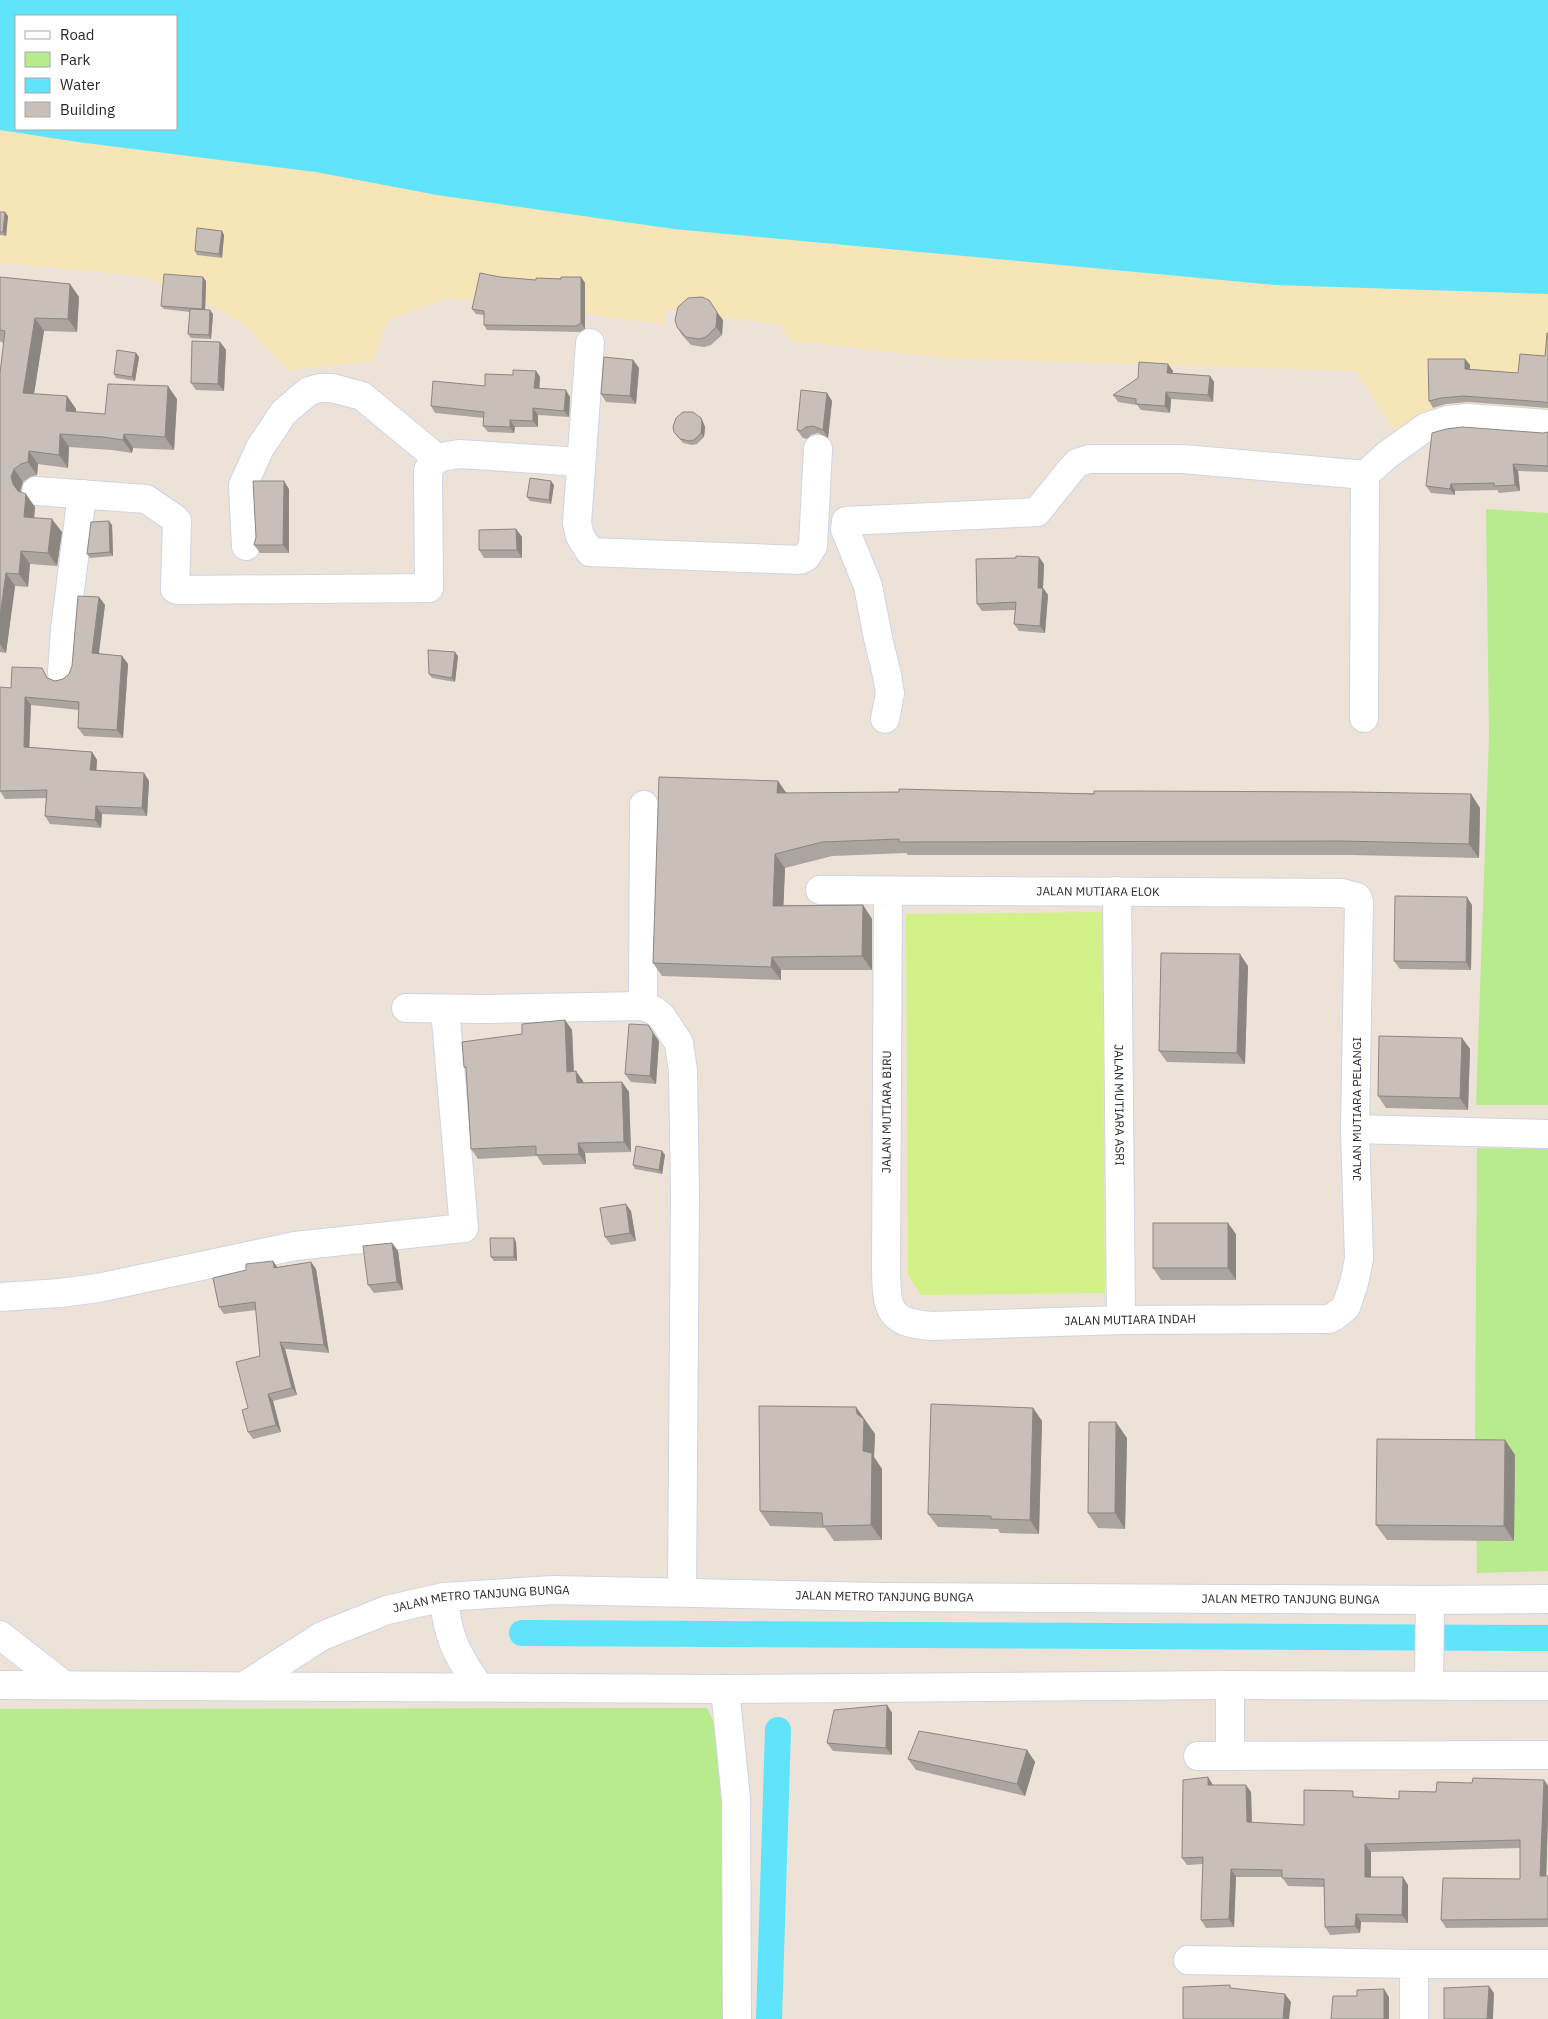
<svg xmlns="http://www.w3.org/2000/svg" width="1548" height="2019" font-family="'IBM Plex Sans',sans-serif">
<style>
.green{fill:#b8ea8e}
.sand{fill:#f6e5b7}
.pitch{fill:#d2f289}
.water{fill:#5fe4fb;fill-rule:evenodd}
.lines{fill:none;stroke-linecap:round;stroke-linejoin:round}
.canal{stroke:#5fe4fb;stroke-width:26}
.street-casing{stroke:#ced4e4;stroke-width:30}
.secondary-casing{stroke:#ced4e4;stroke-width:30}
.street{stroke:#fff;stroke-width:28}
.secondary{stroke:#fff;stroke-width:28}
.wall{fill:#aca49e}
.shaded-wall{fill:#8c8681}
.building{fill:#c8bfb8;stroke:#8c8681}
.labels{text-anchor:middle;stroke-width:4.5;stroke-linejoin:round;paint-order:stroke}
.street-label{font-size:12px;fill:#292929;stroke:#fff}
</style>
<rect width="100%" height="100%" fill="#ede2d8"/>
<!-- green -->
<g class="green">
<polygon points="1486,509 1548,513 1548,1105 1476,1105 1489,736"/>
<polygon points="1477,1148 1548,1149 1548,1571 1477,1573 1475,1428"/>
<polygon points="707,1708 722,1740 730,2019 0,2019 0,1709"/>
</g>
<!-- sand -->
<polygon class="sand" points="0,130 78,142 316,172 437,195 674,229 1275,285 1548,294 1548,436 1403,443 1356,371 947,358 791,341 780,325 664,309 665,324 448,298 388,320 372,361 288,370 245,325 212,306 142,276 0,263"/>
<!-- pitch -->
<polygon class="pitch" points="1102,912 1105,1293 921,1295 908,1275 906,914"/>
<!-- water -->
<path class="water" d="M0,0h1548v294l-273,-9 -601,-56 -237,-34 -121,-23 -238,-30 -78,-12zM16,16h160v113h-160z"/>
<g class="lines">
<!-- canal -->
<g class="canal">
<polyline points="522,1633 1548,1638"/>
<polyline points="769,2019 778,1730"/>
</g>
<!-- street casing -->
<g class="street-casing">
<g id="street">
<polyline points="590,343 577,523 580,536 590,552 800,560 806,557 813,546 818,449"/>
<polyline points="36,491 146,499 174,518 177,521 175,589 177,590 429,588 428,470 437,458 459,454 581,462"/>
<polyline points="246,546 243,485 260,448 284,412 309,391 320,388 332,388 362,396 437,458"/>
<polyline points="62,673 65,630 82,494"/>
<polyline points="1364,718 1365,475"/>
<polyline points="885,719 890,693 887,675 878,638 868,586 845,529 846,521 1037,512 1069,472 1077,463 1089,459 1183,459 1365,475 1387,455 1426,427 1448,420 1467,418 1548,424"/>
<path id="s1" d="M820,890l522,3 15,4 2,5 -4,227 4,130 -5,24 -8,24 -11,9 -6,3 -208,1 -189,6c-45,-3 -45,-17 -46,-57l2,-378"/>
<path id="s2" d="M1117,891l4,429"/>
<polyline points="643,1006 644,805"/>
<polyline points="406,1008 486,1009 643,1006 655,1011 662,1017 679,1043 683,1071 685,1195 682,1592"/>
<polyline points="1355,1129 1548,1134"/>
<polyline points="0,1297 60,1293 98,1288 295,1246 464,1228 445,1009"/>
<polyline points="1230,1685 1230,1756"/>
<polyline points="725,1689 736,1799 737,2019"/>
<polyline points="1198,1756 1548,1755"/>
<polyline points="1188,1960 1414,1964 1414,2019"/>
<polyline points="1414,1964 1548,1964"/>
</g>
</g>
<!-- secondary casing -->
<g class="secondary-casing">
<g id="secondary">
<path d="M444,1597c3,40 13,58 35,90"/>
<polyline points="0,1635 64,1685"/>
<polyline points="0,1685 725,1689 1230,1685 1548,1686"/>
<polyline points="1429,1685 1430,1600"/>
<path id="s3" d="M244,1686l78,-50 65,-26 57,-13 109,-7 329,7 548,3 118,-1"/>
</g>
</g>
<!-- street -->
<use href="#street" class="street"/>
<!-- secondary -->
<use href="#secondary" class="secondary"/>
</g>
<!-- wall -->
<g class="wall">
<polygon points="0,212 8,216 6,236 0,235"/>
<polygon points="222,231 224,235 222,258 197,255 195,251"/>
<polygon points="0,277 70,284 79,297 77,332 44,331 34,394 67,396 76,409 76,412 105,414 177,399 174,450 133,448 132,453 112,450 69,447 68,468 38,464 37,475 30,477 23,482 21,492 35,507 34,518 62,532 57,566 30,564 28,587 15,586 6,653 0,652 0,373 4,343 1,342 0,341"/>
<polygon points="500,277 536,280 581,277 585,283 585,329 580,332 487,330 484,325 484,315 476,314 472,309"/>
<polygon points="206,281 205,310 213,314 211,339 191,338 188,334 190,312 164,309 161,306"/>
<polygon points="723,320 722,335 711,345 704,347 691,345 682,335 677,327"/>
<polygon points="1548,333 1548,408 1468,402 1446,404 1433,408 1429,401 1465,359 1470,365 1470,369 1518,373 1545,356"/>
<polygon points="220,342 226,350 224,391 196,390 191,383"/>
<polygon points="136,353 139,357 135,381 116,378 114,374"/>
<polygon points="633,360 639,368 636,404 606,402 601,394"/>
<polygon points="536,371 540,377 539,388 570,397 569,417 538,415 538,427 515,427 514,433 488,432 483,426 484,418 435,413 431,406 485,386 513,375"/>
<polygon points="1173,371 1173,373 1210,376 1214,382 1213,402 1171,399 1170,413 1141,410 1137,405 1118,402 1113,395"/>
<polygon points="827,393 832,401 828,438 818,433 811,435 807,439 803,438 797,430"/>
<polygon points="701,418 703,422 705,427 704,437 697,444 692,445 683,443 674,432"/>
<polygon points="1548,432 1548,472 1518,471 1520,491 1499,493 1497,490 1455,491 1455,495 1431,493 1426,486 1543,433"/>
<polygon points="554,485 551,504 530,501 527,497"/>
<polygon points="289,489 289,553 260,553 254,545"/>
<polygon points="112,525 113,556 90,558 87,554"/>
<polygon points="516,529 522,537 522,558 484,558 479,550"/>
<polygon points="1044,564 1043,588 1048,595 1045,633 1019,631 1014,624 1015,610 982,611 977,604"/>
<polygon points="99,597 105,605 98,654 122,656 128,664 123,738 84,736 78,728 79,710 31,705 29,747 92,752 97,760 96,770 144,773 149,781 147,816 102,814 101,828 50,824 45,816 46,798 5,799 0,791 11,688 48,678 55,681 63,679 69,674"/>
<polygon points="458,656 455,682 432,678 429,674"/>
<polygon points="778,781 786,793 1471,794 1480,808 1479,858 1351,855 908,855 906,853 832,856 785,868 783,905 863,905 872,919 872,970 781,970 781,980 662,976 653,963"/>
<polygon points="1472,905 1471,970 1400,969 1394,961"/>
<polygon points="1248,966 1245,1064 1167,1062 1159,1051"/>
<polygon points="565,1020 572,1030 574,1071 583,1081 584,1083 622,1082 629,1092 631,1152 585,1153 586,1164 543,1165 537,1156 478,1159 471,1149 467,1070 464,1067 522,1034"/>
<polygon points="1462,1038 1470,1049 1468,1110 1386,1108 1378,1096"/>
<polygon points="659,1041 656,1084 631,1082 625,1074"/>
<polygon points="662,1151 665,1155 662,1174 635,1169 633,1165"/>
<polygon points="631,1211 636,1241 611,1245 605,1237"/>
<polygon points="1236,1234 1236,1280 1161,1280 1153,1268"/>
<polygon points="514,1238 516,1242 517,1261 494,1261 491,1257"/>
<polygon points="392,1243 398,1251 403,1290 374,1293 368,1285"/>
<polygon points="311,1262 316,1269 329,1353 285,1349 297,1395 273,1401 281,1432 253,1439 248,1432 248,1408 260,1356 256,1310 224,1314 219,1307 278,1267"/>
<polygon points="856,1407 875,1434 874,1457 882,1469 882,1540 834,1541 825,1528 770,1526 760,1511"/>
<polygon points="1033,1408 1042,1421 1039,1534 1000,1533 998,1529 938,1527 928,1514"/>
<polygon points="1127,1438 1125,1529 1098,1528 1088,1513"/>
<polygon points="1505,1440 1515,1455 1514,1541 1387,1540 1376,1525"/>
<polygon points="887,1705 892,1713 892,1755 833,1751 827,1743"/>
<polygon points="1027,1750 1035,1762 1025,1796 916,1770 908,1759"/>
<polygon points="1544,1780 1548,1786 1548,1815 1546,1876 1548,1876 1548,1927 1446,1928 1441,1920 1520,1879 1520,1848 1371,1852 1371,1877 1408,1885 1408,1923 1361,1922 1360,1933 1330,1935 1325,1927 1324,1887 1288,1886 1282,1877 1236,1877 1234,1927 1206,1928 1201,1920 1203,1864 1187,1865 1182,1858 1213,1785 1251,1792 1252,1823 1304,1825 1357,1797 1399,1799 1436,1792 1472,1783"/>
</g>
<!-- shaded-wall -->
<g class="shaded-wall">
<polygon points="5,212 8,216 6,236 3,232"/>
<polygon points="222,231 224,235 222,258 219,254"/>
<polygon points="203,277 206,281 205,313 202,309"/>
<polygon points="581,277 585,283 585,329 581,323"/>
<polygon points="70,284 79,297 77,332 68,319"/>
<polygon points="210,310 213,314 211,339 209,335"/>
<polygon points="717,312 723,320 722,335 716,327"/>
<polygon points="35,318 44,331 32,406 23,393"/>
<polygon points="220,342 226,350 224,391 218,384"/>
<polygon points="136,353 139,357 135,381 132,377"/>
<polygon points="1465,359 1470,365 1470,376 1465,369"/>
<polygon points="633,360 639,368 636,404 630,396"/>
<polygon points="1168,364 1173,371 1172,380 1167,373"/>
<polygon points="536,371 540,377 539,394 534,388"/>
<polygon points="1210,376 1214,382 1213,402 1208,395"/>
<polygon points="168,386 177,399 174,450 165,437"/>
<polygon points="566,390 570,397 569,417 564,411"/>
<polygon points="1166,392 1171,399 1170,413 1165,406"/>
<polygon points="827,393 832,401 828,438 823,430"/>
<polygon points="67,396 76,409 75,424 66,411"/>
<polygon points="533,408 538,415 538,427 533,421"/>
<polygon points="701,418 703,422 705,427 704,437 701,433"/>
<polygon points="510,420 515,427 514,433 510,427"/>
<polygon points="60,434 69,447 68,468 59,455"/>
<polygon points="124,434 133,448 132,453 123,440"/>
<polygon points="29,451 38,464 37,475 28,462"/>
<polygon points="1513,464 1518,471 1520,491 1515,485"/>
<polygon points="14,469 23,482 20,490 22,497 13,484 11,477"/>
<polygon points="284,481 289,489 289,553 283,545"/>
<polygon points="551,481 554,485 551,504 549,500"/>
<polygon points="1451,484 1455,491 1455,495 1450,489"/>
<polygon points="26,494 35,507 33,530 24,517"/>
<polygon points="52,519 62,532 57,566 48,553"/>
<polygon points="109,521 112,525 113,556 110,552"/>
<polygon points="516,529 522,537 522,558 517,550"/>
<polygon points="21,551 30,564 28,587 19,574"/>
<polygon points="1039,557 1044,564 1043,588 1048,595 1045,633 1040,626 1038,588"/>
<polygon points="6,573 15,586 6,653 0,644 0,616"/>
<polygon points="99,597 105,605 98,661 92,653"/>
<polygon points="455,652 458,656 455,682 452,678"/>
<polygon points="122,656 128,664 123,738 117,730"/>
<polygon points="25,697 31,705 29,755 24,747"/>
<polygon points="92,752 97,760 96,778 90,770"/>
<polygon points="144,773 149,781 147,816 142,808"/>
<polygon points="778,781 787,794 777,793"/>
<polygon points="1471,794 1480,808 1479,858 1469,844"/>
<polygon points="96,806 102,814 101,828 95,820"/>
<polygon points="775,854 785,868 783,919 773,906"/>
<polygon points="1467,897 1472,905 1471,970 1466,962"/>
<polygon points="863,905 872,919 872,970 862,956"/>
<polygon points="1240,954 1248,966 1245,1064 1237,1053"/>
<polygon points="772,957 781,970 781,980 771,967"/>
<polygon points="565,1020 572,1030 574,1082 567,1072"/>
<polygon points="648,1025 659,1041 656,1084 650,1076"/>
<polygon points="1462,1038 1470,1049 1468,1110 1460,1098"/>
<polygon points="576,1071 583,1081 584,1093 577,1083"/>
<polygon points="622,1082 629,1092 631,1152 624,1142"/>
<polygon points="578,1143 585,1153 586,1164 579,1154"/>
<polygon points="662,1151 665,1155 662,1174 659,1170"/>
<polygon points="626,1204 631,1211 636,1241 630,1233"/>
<polygon points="1228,1223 1236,1234 1236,1280 1228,1268"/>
<polygon points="514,1238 516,1242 517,1261 514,1257"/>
<polygon points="392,1243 398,1251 403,1290 397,1282"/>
<polygon points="273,1261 278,1268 274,1268"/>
<polygon points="311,1262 316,1269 329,1353 324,1345"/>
<polygon points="280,1342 285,1349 297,1395 292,1388"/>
<polygon points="268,1394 273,1401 281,1432 276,1425"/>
<polygon points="856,1407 875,1434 874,1457 882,1469 882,1540 871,1525 863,1451"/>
<polygon points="1033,1408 1042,1421 1039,1534 1030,1520"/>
<polygon points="1116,1422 1127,1438 1125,1529 1115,1513"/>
<polygon points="1505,1440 1515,1455 1514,1541 1504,1526"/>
<polygon points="887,1705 892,1713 892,1755 886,1748"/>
<polygon points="1027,1750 1035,1762 1025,1796 1017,1784"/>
<polygon points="1208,1777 1213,1785 1208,1785"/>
<polygon points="1544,1780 1548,1786 1548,1815 1546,1883 1540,1876"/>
<polygon points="1246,1785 1251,1792 1252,1830 1247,1822"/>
<polygon points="1365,1844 1371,1852 1371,1885 1365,1877"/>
<polygon points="1231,1869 1236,1877 1234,1927 1229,1919"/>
<polygon points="1403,1877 1408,1885 1408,1923 1402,1915"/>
<polygon points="1356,1914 1361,1922 1360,1933 1355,1926"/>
<polygon points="1489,1986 1494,1993 1493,2019 1487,2019"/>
<polygon points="1384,1989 1389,1997 1389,2019 1384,2019"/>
<polygon points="1285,1994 1291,2002 1289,2019 1283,2019"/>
</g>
<!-- building -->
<g class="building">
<polygon points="0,212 5,212 3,232 0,232"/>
<polygon points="197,228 222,231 219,254 195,251"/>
<polygon points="480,273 500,277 536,280 536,278 561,279 561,277 581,277 581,323 576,326 484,325 484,311 472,309"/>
<polygon points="164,274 203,277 202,309 161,306"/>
<polygon points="0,277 70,284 68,319 35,318 23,393 67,396 66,411 105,414 108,384 168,386 165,437 124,434 123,440 103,437 60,434 59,455 29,451 28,462 21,464 14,469 11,477 13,484 18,491 26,494 24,517 52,519 48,553 21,551 19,574 6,573 0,616 0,373 5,331 0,330"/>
<polygon points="702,297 709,300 717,312 716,327 706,337 699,339 686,337 677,327 675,320 678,307 688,298"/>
<polygon points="190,309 210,310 209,335 188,334"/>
<polygon points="1547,333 1548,333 1548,403 1544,402 1463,396 1441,398 1429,401 1428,359 1465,359 1465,369 1518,373 1520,354 1545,356"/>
<polygon points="192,341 220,342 218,384 191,383"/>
<polygon points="117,350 136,353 132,377 114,374"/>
<polygon points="604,357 633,360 630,396 601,394"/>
<polygon points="1139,362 1168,364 1167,373 1210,376 1208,395 1166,392 1165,406 1136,404 1136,399 1113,395 1138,378"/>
<polygon points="513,370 536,371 534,388 566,390 564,411 533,408 533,421 510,420 510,427 483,426 484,412 431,406 433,381 485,386 485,374 513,375"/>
<polygon points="801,390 827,393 823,430 813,426 806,427 801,431 797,430"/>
<polygon points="683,412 693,412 701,418 702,423 701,433 694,440 690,441 680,439 674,432 673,427 676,418"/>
<polygon points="1462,427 1543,433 1548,432 1548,466 1513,464 1515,485 1494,486 1494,483 1451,484 1450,489 1426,486 1432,433 1446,429"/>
<polygon points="530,478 551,481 549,500 527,497"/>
<polygon points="253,481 284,481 283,545 254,545 256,537"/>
<polygon points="109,521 110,552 87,554 91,522"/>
<polygon points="516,529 517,550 479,550 479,530"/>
<polygon points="1016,556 1039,557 1038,588 1043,588 1040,626 1014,624 1016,602 977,604 976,559 1016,558"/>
<polygon points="78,596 99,597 92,653 122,656 117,730 78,728 79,702 25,697 24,747 92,752 90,770 144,773 142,808 96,806 95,820 45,816 47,790 0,791 0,687 11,688 12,667 42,668 47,678 55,681 63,679 69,674 72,666"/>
<polygon points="428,650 455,652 452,678 429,674"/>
<polygon points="659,777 778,781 777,793 899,792 899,789 1094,794 1094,791 1130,791 1352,792 1471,794 1469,844 1342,841 899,842 899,839 822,842 775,854 773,906 863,905 862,956 772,957 771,967 653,963"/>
<polygon points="1395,896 1467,897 1466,962 1394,961"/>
<polygon points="1161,953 1240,954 1237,1053 1159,1051"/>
<polygon points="565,1020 567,1072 576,1071 577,1083 622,1082 624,1142 578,1143 579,1154 536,1155 536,1146 471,1149 466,1067 464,1067 462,1042 522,1034 522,1024"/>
<polygon points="629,1024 648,1025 653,1033 650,1076 625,1074"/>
<polygon points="1379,1036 1462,1038 1460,1098 1378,1096"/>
<polygon points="636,1146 662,1151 659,1170 633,1165"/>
<polygon points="626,1204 630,1233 605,1237 600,1208"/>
<rect x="1153" y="1223" width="75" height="45"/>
<polygon points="490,1238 514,1238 514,1257 491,1257"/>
<polygon points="392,1243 397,1282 368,1285 363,1246"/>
<polygon points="273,1261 274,1268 311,1262 324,1345 280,1342 292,1388 268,1394 276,1425 248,1432 242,1410 248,1408 236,1362 260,1356 255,1302 219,1307 213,1278 246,1270 246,1264"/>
<polygon points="931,1404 1033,1408 1030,1520 991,1519 991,1516 928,1514"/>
<polygon points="759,1406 856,1407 857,1414 864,1419 863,1451 872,1453 871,1525 823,1526 822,1513 760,1511"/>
<polygon points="1089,1422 1116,1422 1115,1513 1088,1513"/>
<polygon points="1377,1439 1505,1440 1504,1526 1376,1525"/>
<polygon points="887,1705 886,1748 827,1743 834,1710"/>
<polygon points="919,1731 1027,1750 1017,1784 908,1759"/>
<polygon points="1208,1777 1208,1785 1246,1785 1247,1822 1304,1825 1304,1790 1353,1791 1353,1797 1399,1799 1399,1791 1436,1792 1437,1782 1472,1783 1473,1778 1544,1780 1540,1876 1548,1876 1548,1919 1441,1920 1443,1878 1520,1879 1520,1840 1365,1844 1365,1877 1403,1877 1402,1915 1356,1914 1355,1926 1325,1927 1324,1879 1282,1878 1282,1870 1231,1869 1229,1919 1201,1920 1203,1857 1182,1858 1183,1780"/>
<polygon points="1230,1985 1230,1988 1285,1994 1283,2019 1183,2019 1183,1987"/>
<polygon points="1489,1986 1487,2019 1444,2019 1444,1988"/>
<polygon points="1384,1989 1384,2019 1331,2019 1333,1996 1357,1996 1357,1990"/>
</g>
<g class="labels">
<!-- street labels -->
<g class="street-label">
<text dy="4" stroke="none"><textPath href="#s1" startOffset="278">JALAN MUTIARA ELOK</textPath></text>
<text dy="4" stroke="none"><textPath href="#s2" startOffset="214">JALAN MUTIARA ASRI</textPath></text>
<text transform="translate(1357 1109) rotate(-90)" y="4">JALAN MUTIARA PELANGI</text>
<text dy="4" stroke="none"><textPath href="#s1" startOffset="1612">JALAN MUTIARA BIRU</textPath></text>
<text transform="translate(1130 1320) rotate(-1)" y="4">JALAN MUTIARA INDAH</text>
<text dy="4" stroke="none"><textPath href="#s3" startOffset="662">JALAN METRO TANJUNG BUNGA</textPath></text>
<text dy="4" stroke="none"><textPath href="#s3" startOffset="1068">JALAN METRO TANJUNG BUNGA</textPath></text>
<text dy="4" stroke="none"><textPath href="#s3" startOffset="258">JALAN METRO TANJUNG BUNGA</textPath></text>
</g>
</g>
<!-- legend -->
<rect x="15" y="15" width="162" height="115" fill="#ffffff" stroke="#a9a9a9"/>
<rect x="25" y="31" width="25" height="8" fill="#ffffff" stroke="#a9a9a9"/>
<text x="60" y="40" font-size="15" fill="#292929">Road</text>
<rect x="25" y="52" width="25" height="15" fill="#b8ea8e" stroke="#a9a9a9"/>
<text x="60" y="65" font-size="15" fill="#292929">Park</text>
<rect x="25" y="78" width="25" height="15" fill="#5fe4fb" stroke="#a9a9a9"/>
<text x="60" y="90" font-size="15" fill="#292929">Water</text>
<rect x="25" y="102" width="25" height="15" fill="#c8bfb8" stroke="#a9a9a9"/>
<text x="60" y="115" font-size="15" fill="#292929">Building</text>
</svg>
